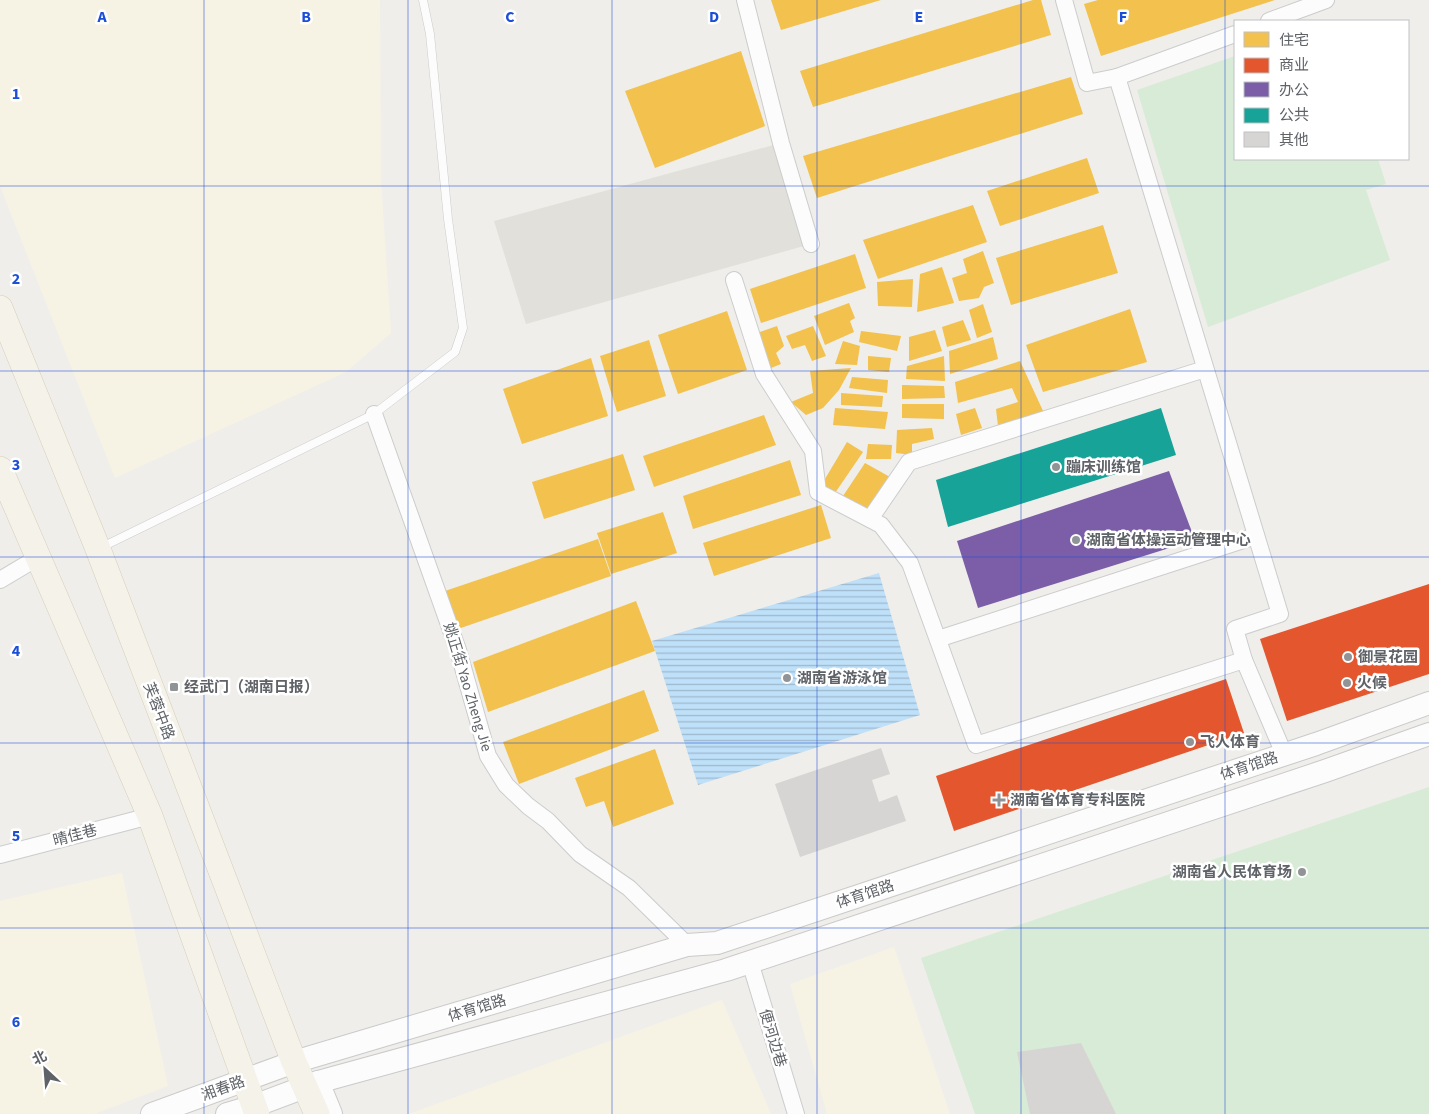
<svg xmlns="http://www.w3.org/2000/svg" width="1429" height="1114" font-family="'Source Sans 3','Noto Sans SC',sans-serif">
<style>
.commercial{fill:#f7f3e4}
.education{fill:#e2e0da}
.park{fill:#d8ebd6}
.water{fill:url(#water-rules)}
.homes{fill:#f2c14e}
.shops{fill:#e4572e}
.offices{fill:#7b5ea7}
.public{fill:#17a398}
.building{fill:#d6d5d3}
.lines{fill:none;stroke-linecap:round;stroke-linejoin:round}
.lane-casing{stroke:#cbcccc;stroke-width:9}
.street-casing{stroke:#cbcccc;stroke-width:18}
.secondary-casing{stroke:#cacacb;stroke-width:24}
.primary-casing{stroke:#d7ceb8;stroke-width:26}
.lane{stroke:#fdfcfc;stroke-width:8}
.street{stroke:#fdfcfc;stroke-width:16}
.secondary{stroke:#fdfcfc;stroke-width:22}
.primary{stroke:#f4f2e9;stroke-width:25}
.grid{fill:none;stroke:#1d4ed8;stroke-width:1;stroke-opacity:0.55}
.poi-dot{fill:#919496;stroke:#fff;stroke-width:2}
.labels{text-anchor:middle;stroke-width:5;stroke-linejoin:round;paint-order:stroke}
.poi-label{font-size:15px;font-weight:bold;fill:#5f6368;stroke:#fff;text-anchor:start}
.street-label{font-size:15px;fill:#5f6368;stroke:#fff}
.grid-label{font-size:16px;text-anchor:middle;font-weight:bold;fill:#1d4ed8;stroke:#fff;stroke-width:5;stroke-linejoin:round;paint-order:stroke}
</style>
<defs>
<pattern id="water-rules" width="6" height="5" patternUnits="userSpaceOnUse" patternTransform="scale(1.25)"><rect width="6" height="5" fill="#bfe0f9"/><path d="M0 2.5h6" fill="none" stroke="#9eb9cd"/></pattern>
</defs>
<rect width="100%" height="100%" fill="#efeeea"/>
<!-- commercial -->
<g class="commercial">
<polygon points="0,0 380,0 381,180 391,333 346,372 115,478 0,186"/>
<polygon points="122,873 168,1086 94,1114 0,1114 0,901"/>
<polygon points="894,947 950,1114 827,1114 790,984"/>
<polygon points="722,1000 771,1114 409,1114"/>
</g>
<!-- education -->
<polygon class="education" points="781,143 811,244 526,324 494,221"/>
<!-- park -->
<g class="park">
<polygon points="1235,56 1235,159 1378,159 1386,184 1366,190 1390,260 1208,327 1137,90"/>
<polygon points="1429,787 1429,1114 975,1114 921,958"/>
</g>
<!-- water -->
<polygon class="water" points="879,573 920,715 698,785 652,641"/>
<!-- homes -->
<g class="homes">
<polygon points="771,0 881,0 781,30"/>
<polygon points="1033,0 1041,0 1051,35 813,107 800,71"/>
<polygon points="1098,0 1275,0 1101,56 1084,4"/>
<polygon points="741,51 765,126 655,168 625,91"/>
<polygon points="1071,77 1083,114 817,198 803,156"/>
<polygon points="1087,158 1099,193 1000,226 987,191"/>
<polygon points="973,205 987,242 878,279 863,240"/>
<polygon points="1103,225 1118,273 1011,305 996,258"/>
<polygon points="983,251 994,283 984,287 979,298 959,301 952,278 967,273 963,259"/>
<polygon points="855,254 866,288 761,323 750,289"/>
<polygon points="942,267 954,303 917,312 920,274"/>
<polygon points="913,279 912,307 878,306 877,282"/>
<polygon points="849,303 855,318 850,321 854,332 825,345 814,316"/>
<polygon points="983,304 992,332 977,338 969,310"/>
<polygon points="1130,309 1147,362 1043,392 1026,345"/>
<polygon points="727,311 747,370 678,394 658,335"/>
<polygon points="963,320 971,340 947,347 942,327"/>
<polygon points="777,326 784,346 776,353 781,364 771,368 757,333"/>
<polygon points="813,326 826,356 812,361 805,345 792,349 786,336"/>
<polygon points="935,330 942,351 909,361 909,337"/>
<polygon points="861,331 901,336 897,351 859,342"/>
<polygon points="993,337 998,359 950,374 949,351"/>
<polygon points="649,340 666,396 617,412 600,356"/>
<polygon points="843,341 860,346 857,365 835,364"/>
<polygon points="868,356 891,358 889,372 868,370"/>
<polygon points="944,356 945,381 906,379 907,366"/>
<polygon points="591,358 608,416 522,444 503,389"/>
<polygon points="1020,361 1044,413 998,426 996,409 1018,402 1012,388 958,403 955,382"/>
<polygon points="851,368 839,390 823,408 806,415 791,402 813,393 810,371"/>
<polygon points="852,377 888,380 887,393 849,388"/>
<polygon points="902,385 944,386 945,398 902,399"/>
<polygon points="841,393 883,396 882,407 841,405"/>
<polygon points="902,404 944,404 944,419 902,418"/>
<polygon points="835,408 888,412 885,429 833,425"/>
<polygon points="975,408 982,428 961,435 956,414"/>
<polygon points="764,415 776,445 654,487 643,456"/>
<polygon points="932,428 934,439 912,444 912,455 896,453 897,430"/>
<polygon points="847,442 863,452 835,493 822,484"/>
<polygon points="868,444 892,445 891,459 866,459"/>
<polygon points="623,454 635,490 544,519 532,482"/>
<polygon points="790,460 801,495 693,529 683,496"/>
<polygon points="865,463 890,477 868,511 843,496"/>
<polygon points="821,505 831,538 714,576 703,543"/>
<polygon points="663,512 677,553 611,574 597,533"/>
<polygon points="598,539 611,576 455,630 442,592"/>
<polygon points="636,601 655,651 488,712 473,662"/>
<polygon points="644,690 659,731 519,784 503,742"/>
<polygon points="655,749 674,804 613,827 604,801 586,807 575,778"/>
</g>
<!-- shops -->
<g class="shops">
<polygon points="1429,584 1429,674 1287,721 1260,639"/>
<polygon points="1226,679 1244,733 954,831 936,776"/>
</g>
<!-- offices -->
<polygon class="offices" points="1169,471 1195,540 978,608 957,541"/>
<!-- public -->
<polygon class="public" points="1161,408 1176,455 948,527 936,480"/>
<!-- building -->
<g class="building">
<polygon points="881,748 890,774 872,780 879,802 897,795 906,821 800,857 775,784"/>
<polygon points="1081,1043 1116,1114 1030,1114 1017,1052"/>
</g>
<g class="lines">
<!-- lane casing -->
<g class="lane-casing">
<polyline id="lane" points="100,548 374,414 455,352 463,328 448,219 430,34 423,0"/>
</g>
<!-- street casing -->
<g class="street-casing">
<g id="street">
<polyline points="745,0 781,143 811,244"/>
<polyline points="1064,0 1087,83 1117,77 1280,614 1235,629 1244,660 1284,754"/>
<polyline points="1269,21 1326,0"/>
<polyline points="1117,77 1235,34"/>
<polyline points="734,280 764,374 813,451 818,492 881,525 910,563 976,745 1244,660"/>
<polyline points="374,414 458,650 488,756 506,785 528,806 548,821 580,854 629,888 687,945"/>
<polyline points="870,519 909,462 1205,369"/>
<polyline points="0,580 37,558"/>
<polyline points="938,639 1256,536"/>
<polyline points="0,855 150,816"/>
<polyline points="750,962 796,1114"/>
</g>
</g>
<!-- secondary casing -->
<g class="secondary-casing">
<g id="secondary">
<polyline points="318,1082 331,1114"/>
<polyline points="152,1114 294,1062 687,945 717,943 1316,744 1429,703"/>
<polyline points="227,1114 254,1106 318,1082 726,970 1325,771 1429,734"/>
</g>
</g>
<!-- primary casing -->
<g class="primary-casing">
<g id="primary">
<polyline points="0,308 98,549 294,1062 317,1114"/>
<polyline points="0,469 150,816 257,1114"/>
</g>
</g>
<!-- lane -->
<use href="#lane" class="lane"/>
<!-- street -->
<use href="#street" class="street"/>
<!-- secondary -->
<use href="#secondary" class="secondary"/>
<!-- primary -->
<use href="#primary" class="primary"/>
</g>
<!-- grid -->
<path class="grid" d="M204,0v1114M408,0v1114M612,0v1114M817,0v1114M1021,0v1114M1225,0v1114M0,186h1429M0,371h1429M0,557h1429M0,743h1429M0,928h1429"/>
<!-- markers -->
<g class="poi-dot">
<circle cx="1056" cy="467" r="5"/>
<circle cx="1076" cy="540" r="5"/>
<circle cx="1348" cy="657" r="5"/>
<circle cx="787" cy="678" r="5"/>
<circle cx="1347" cy="683" r="5"/>
<rect x="169" y="682" width="10" height="10" rx="2.5"/>
<circle cx="1190" cy="742" r="5"/>
<path d="M996.5 792.5h5v5h5v5h-5v5h-5v-5h-5v-5h5z"/>
<circle cx="1302" cy="872" r="5"/>
</g>
<g class="labels">
<!-- poi labels -->
<g class="poi-label">
<text x="1066" y="472">蹦床训练馆</text>
<text x="1086" y="545">湖南省体操运动管理中心</text>
<text x="1358" y="662">御景花园</text>
<text x="797" y="683">湖南省游泳馆</text>
<text x="1357" y="688">火候</text>
<text x="184" y="692">经武门（湖南日报）</text>
<text x="1200" y="747">飞人体育</text>
<text x="1010" y="805">湖南省体育专科医院</text>
<text x="1292" y="877" text-anchor="end">湖南省人民体育场</text>
</g>
<!-- street labels -->
<g class="street-label">
<text transform="translate(468 687) rotate(73)" y="5">姚正街 Yao Zheng Jie</text>
<text transform="translate(159 711) rotate(69)" y="5">芙蓉中路</text>
<text transform="translate(1249 766) rotate(-18)" y="5">体育馆路</text>
<text transform="translate(75 835) rotate(-15)" y="5">晴佳巷</text>
<text transform="translate(865 894) rotate(-18)" y="5">体育馆路</text>
<text transform="translate(477 1008) rotate(-17)" y="5">体育馆路</text>
<text transform="translate(773 1038) rotate(73)" y="5">便河边巷</text>
<text transform="translate(223 1088) rotate(-20)" y="5">湘春路</text>
</g>
</g>
<g class="grid-label">
<text x="102" y="22">A</text>
<text x="306" y="22">B</text>
<text x="510" y="22">C</text>
<text x="714" y="22">D</text>
<text x="919" y="22">E</text>
<text x="1123" y="22">F</text>
<text x="16" y="99">1</text>
<text x="16" y="284">2</text>
<text x="16" y="470">3</text>
<text x="16" y="656">4</text>
<text x="16" y="841">5</text>
<text x="16" y="1027">6</text>
</g>
<!-- legend -->
<rect x="1234" y="20" width="175" height="140" fill="#ffffff" stroke="#bfc1c3"/>
<rect x="1244" y="32" width="25" height="15" fill="#f2c14e" stroke="#bfc1c3"/>
<text x="1279" y="45" font-size="15" fill="#5f6368">住宅</text>
<rect x="1244" y="58" width="25" height="15" fill="#e4572e" stroke="#bfc1c3"/>
<text x="1279" y="70" font-size="15" fill="#5f6368">商业</text>
<rect x="1244" y="82" width="25" height="15" fill="#7b5ea7" stroke="#bfc1c3"/>
<text x="1279" y="95" font-size="15" fill="#5f6368">办公</text>
<rect x="1244" y="108" width="25" height="15" fill="#17a398" stroke="#bfc1c3"/>
<text x="1279" y="120" font-size="15" fill="#5f6368">公共</text>
<rect x="1244" y="132" width="25" height="15" fill="#d6d5d3" stroke="#bfc1c3"/>
<text x="1279" y="145" font-size="15" fill="#5f6368">其他</text>
<!-- north arrow -->
<g transform="translate(45 1069) rotate(334)" stroke="#ffffff" stroke-width="4" paint-order="stroke">
<path d="M0-4L9 19L0 12L-9 19Z" fill="#5f6368"/>
<text y="-8" font-size="14" font-weight="bold" text-anchor="middle" fill="#5f6368">北</text>
</g>
</svg>
